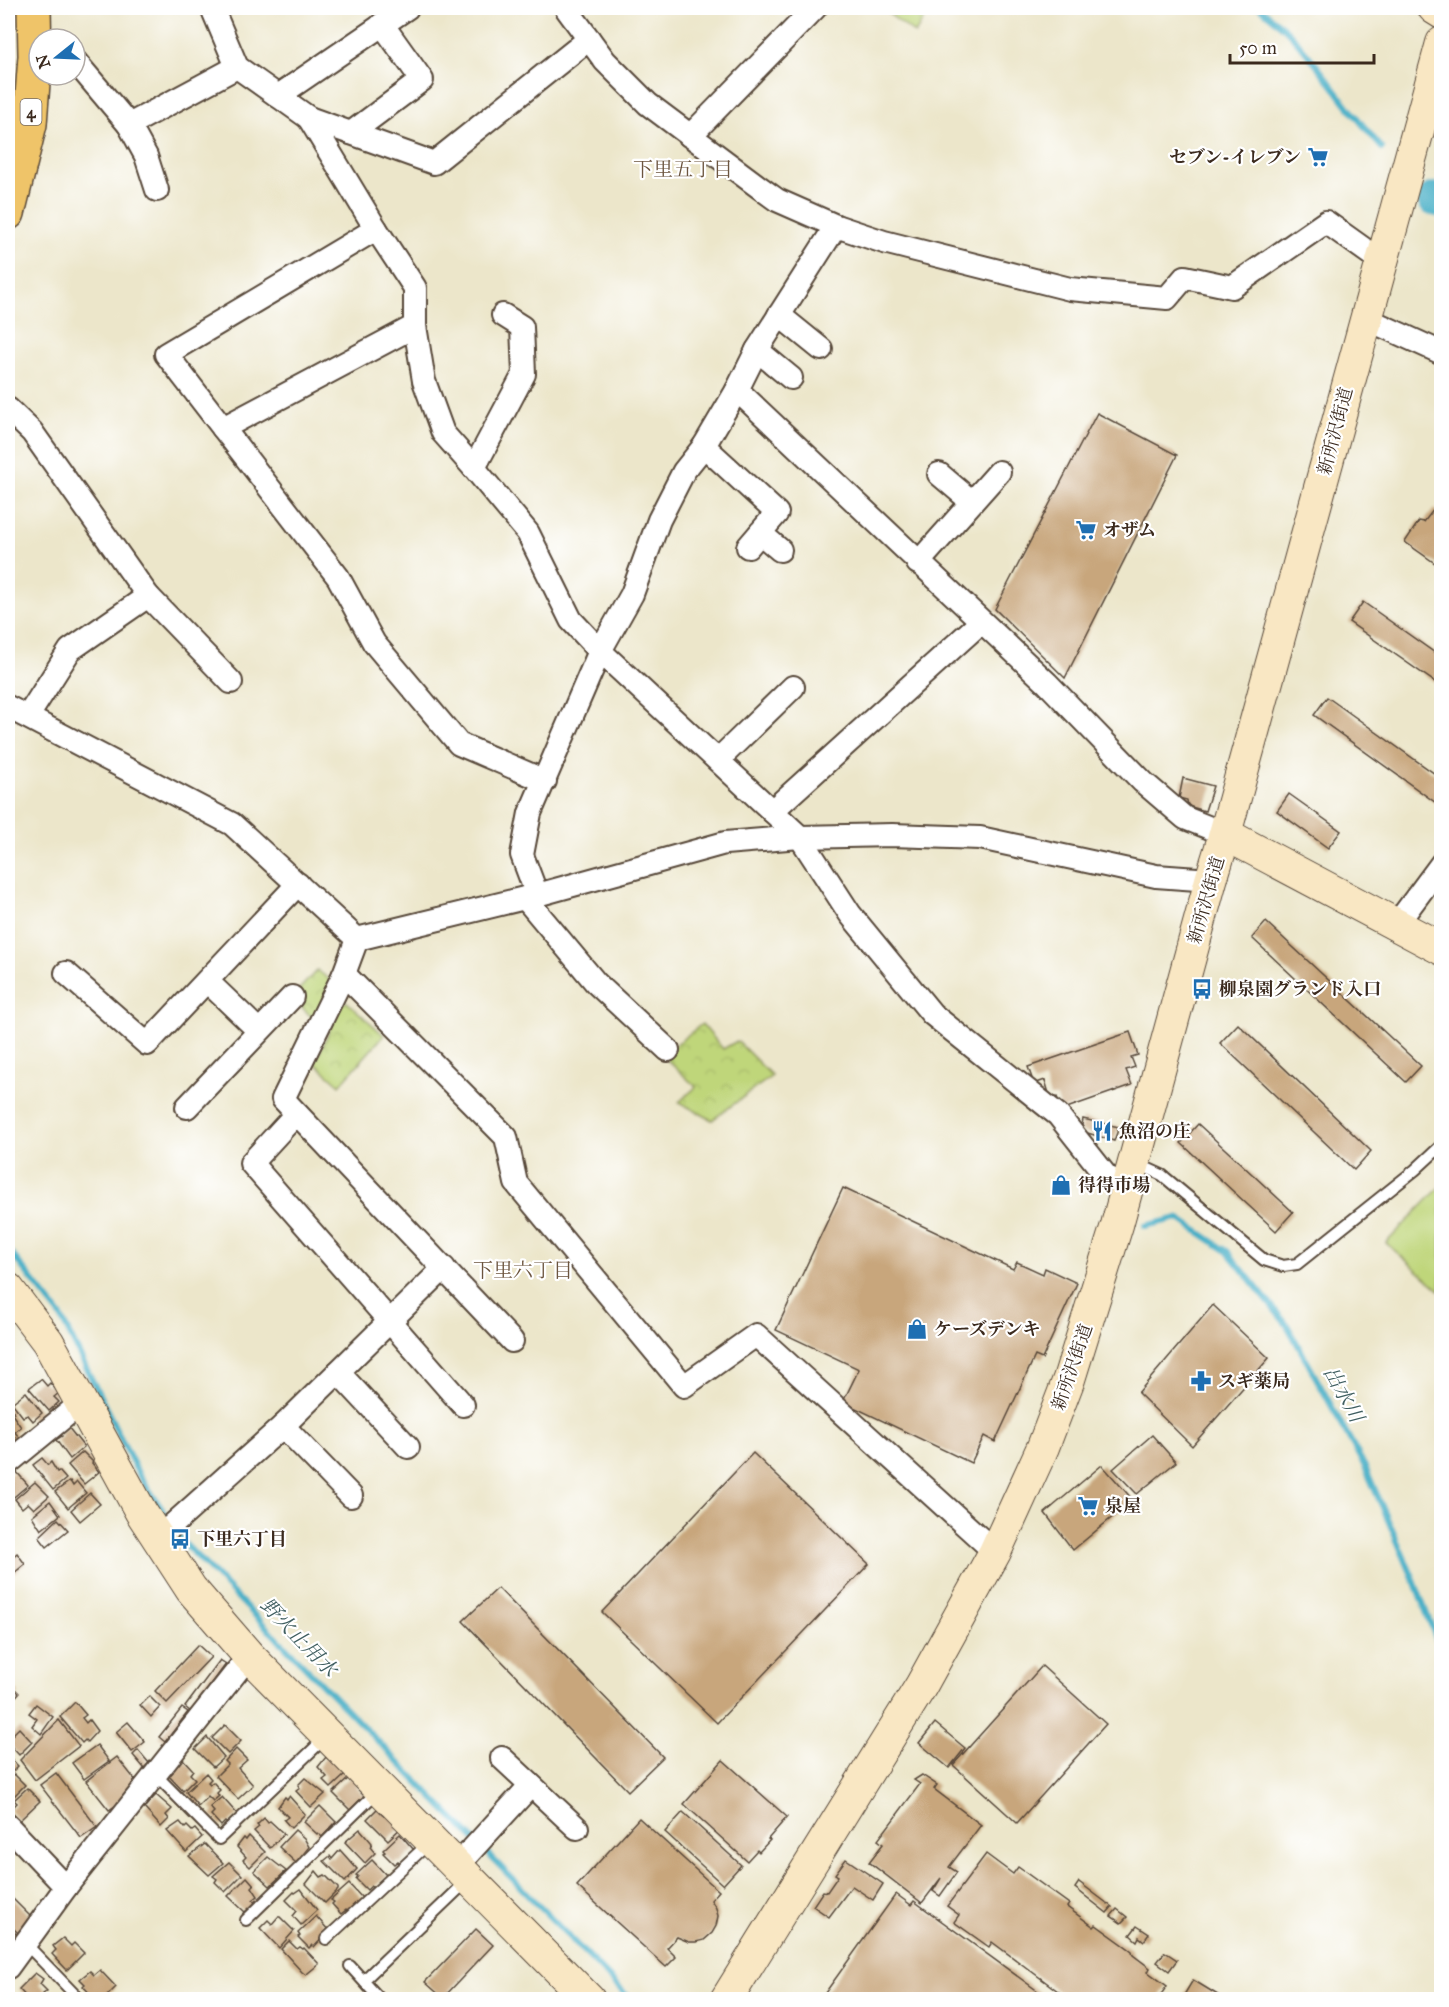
<svg xmlns="http://www.w3.org/2000/svg" width="1449" height="2007" font-family="'IM FELL Great Primer','Noto Serif JP',serif">
<style>
.park{fill:url(#park-crowns);stroke:#7d804c;stroke-width:1.5}
.pitch{fill:#bfd67a;stroke:#7d804c;stroke-width:1.5}
.lines{fill:none;stroke-linecap:round;stroke-linejoin:round}
.stream{stroke:#47afc6;stroke-width:6}
.river{stroke:#47afc6;stroke-width:34}
.building{fill:#c8a67b}
.lane-casing{stroke:#564638;stroke-width:14}
.street-casing{stroke:#564638;stroke-width:26}
.secondary-casing{stroke:#564638;stroke-width:34}
.primary-casing{stroke:#564638;stroke-width:36}
.lane{stroke:#fff;stroke-width:10}
.street{stroke:#fff;stroke-width:22}
.secondary{stroke:#f9e7c3;stroke-width:32}
.primary{stroke:#efc469;stroke-width:33}
.labels{text-anchor:middle;stroke-width:4.5;stroke-linejoin:round;paint-order:stroke}
.shield{fill:#fff;stroke:#766a62;stroke-width:1.5}
.shield-label{font-size:16px;font-weight:bold;fill:#3b2a1e}
.poi-label{font-size:18px;font-weight:bold;fill:#3b2a1e;stroke:#fff;text-anchor:start}
.street-label{font-size:18px;fill:#3b2a1e;stroke:#fff}
.neighbourhood-label{font-size:20px;fill:#6c553f;stroke:#fff}
.water-label{font-size:20px;font-style:italic;fill:#405f61;stroke:#fff}
</style>
<defs>
<pattern id="park-crowns" width="20" height="18" patternUnits="userSpaceOnUse" patternTransform="scale(1.5)"><rect width="20" height="18" fill="#bfd67a"/><path d="M2 6a3 3 0 1 1 6 0M12 15a3 3 0 1 1 6 0" fill="none" stroke="#a5b869"/></pattern>
</defs>
<rect width="100%" height="100%" fill="#fff"/>
<filter id="ink" filterUnits="userSpaceOnUse"><feTurbulence type="fractalNoise" baseFrequency=".0167" numOctaves="2"/><feDisplacementMap in="SourceGraphic" scale="12" xChannelSelector="R" yChannelSelector="G"/><feConvolveMatrix kernelMatrix="1 2 1 2 8 2 1 2 1" color-interpolation-filters="sRGB"/></filter>
<filter id="wash" filterUnits="userSpaceOnUse"><feTurbulence type="fractalNoise" baseFrequency=".008" numOctaves="4" result="noise"/><feDisplacementMap in="SourceGraphic" scale="24" xChannelSelector="R" yChannelSelector="G"/><feGaussianBlur stdDeviation="1.35" result="paint"/><feColorMatrix in="noise" values="0 0 0 0 0 0 0 0 0 0 0 0 0 0 0 0 0 1.4 0 .05"/><feComposite in="paint" operator="in"/></filter>
<g filter="url(#wash)">
<rect width="100%" height="100%" fill="#ece6ca"/>
<!-- park -->
<g class="park">
<polygon points="886,8 930,8 915,34 884,10"/>
<polygon points="317,970 338,986 319,1025 292,997"/>
<polygon points="347,1002 384,1035 340,1085 315,1063 332,1025 335,1004"/>
<polygon points="702,1024 723,1049 737,1041 772,1076 712,1120 679,1102 696,1087 662,1055"/>
</g>
<!-- pitch -->
<polygon class="pitch" points="1441,1186 1441,1291 1386,1243"/>
<g class="lines">
<!-- stream -->
<g class="stream">
<path d="M1260,8c11,9 22,17 31,27 33,36 59,77 91,113"/>
<polyline points="1145,1226 1178,1218 1227,1251 1287,1325 1365,1467 1414,1580 1442,1654"/>
<polyline points="8,1249 60,1315 138,1473 185,1544 631,2000"/>
</g>
<!-- river -->
<polyline class="river" points="1434,199 1442,201"/>
</g>
<g id="blocks">
<!-- building -->
<g class="building">
<polygon points="1097,413 1177,455 1065,678 995,609"/>
<polygon points="1434,509 1442,515 1442,568 1405,542 1419,521 1424,522"/>
<polygon points="1363,602 1442,658 1442,687 1349,622"/>
<polygon points="1327,697 1442,779 1442,802 1439,805 1314,715"/>
<polygon points="1183,778 1213,786 1205,811 1188,806 1187,800 1179,798"/>
<polygon points="1289,794 1341,831 1328,848 1277,811"/>
<polygon points="1266,922 1421,1066 1406,1082 1252,938"/>
<polygon points="1238,1024 1371,1151 1354,1170 1220,1043"/>
<polygon points="1130,1032 1138,1055 1131,1057 1135,1067 1126,1070 1132,1085 1061,1110 1057,1097 1050,1097 1045,1080 1034,1084 1028,1067"/>
<polygon points="1083,1119 1119,1127 1114,1141 1081,1131"/>
<polygon points="1198,1124 1293,1212 1276,1231 1181,1143"/>
<polygon points="843,1188 1013,1269 1017,1262 1043,1274 1045,1268 1077,1283 1042,1359 1035,1356 995,1442 984,1436 971,1463 843,1402 859,1369 776,1330"/>
<polygon points="1213,1305 1269,1358 1192,1446 1138,1393"/>
<polygon points="41,1379 47,1386 50,1383 59,1393 54,1397 59,1402 49,1411 29,1388"/>
<polygon points="26,1392 42,1413 33,1421 28,1415 23,1417 13,1404 13,1402"/>
<polygon points="8,1403 14,1412 12,1414 21,1427 15,1432 18,1436 12,1441 8,1435"/>
<polygon points="68,1427 84,1447 70,1459 56,1440 62,1436 60,1433"/>
<polygon points="1152,1435 1176,1462 1137,1494 1113,1469"/>
<polygon points="83,1452 93,1462 92,1463 99,1472 84,1484 68,1465"/>
<polygon points="753,1453 869,1564 717,1723 602,1612"/>
<polygon points="42,1458 48,1465 51,1462 57,1472 59,1471 66,1479 53,1490 33,1465"/>
<polygon points="1102,1465 1133,1500 1073,1550 1045,1513"/>
<polygon points="15,1470 28,1485 9,1501 8,1499 8,1476"/>
<polygon points="70,1481 73,1486 77,1482 86,1493 68,1508 55,1492"/>
<polygon points="35,1482 49,1496 34,1509 28,1503 22,1508 15,1499"/>
<polygon points="90,1493 100,1504 80,1521 71,1510"/>
<polygon points="50,1501 60,1515 41,1530 32,1516"/>
<polygon points="58,1519 68,1530 47,1547 39,1537"/>
<polygon points="17,1553 25,1564 8,1578 8,1561"/>
<polygon points="498,1588 663,1757 628,1791 463,1621"/>
<polygon points="198,1645 211,1657 167,1703 155,1691"/>
<polygon points="220,1660 226,1664 191,1712 185,1707"/>
<polygon points="1042,1666 1106,1724 1017,1823 953,1765"/>
<polygon points="8,1682 19,1693 8,1705"/>
<polygon points="149,1696 160,1707 151,1717 140,1705"/>
<polygon points="75,1702 86,1715 82,1718 86,1723 89,1720 97,1731 87,1742 85,1740 82,1743 60,1717"/>
<polygon points="36,1704 53,1717 41,1734 32,1726 37,1719 29,1713"/>
<polygon points="182,1708 188,1712 165,1742 159,1737"/>
<polygon points="59,1720 79,1746 35,1780 20,1760"/>
<polygon points="128,1722 145,1742 132,1752 116,1732"/>
<polygon points="935,1723 965,1748 949,1768 919,1743"/>
<polygon points="225,1725 241,1741 228,1754 212,1738"/>
<polygon points="19,1728 32,1742 19,1755 8,1743 8,1739"/>
<polygon points="207,1737 224,1757 213,1767 195,1749"/>
<polygon points="97,1745 109,1761 84,1779 72,1763"/>
<polygon points="236,1749 247,1760 238,1768 253,1785 238,1799 216,1776 228,1764 225,1761"/>
<polygon points="138,1750 149,1763 144,1768 133,1755"/>
<polygon points="8,1756 18,1766 8,1776"/>
<polygon points="331,1756 346,1774 331,1788 323,1780 327,1777 318,1767 326,1757 328,1759"/>
<polygon points="117,1757 136,1781 119,1803 109,1810 86,1781"/>
<polygon points="182,1758 193,1770 190,1774 195,1779 183,1791 169,1776 173,1772 170,1769"/>
<polygon points="723,1760 787,1817 768,1839 770,1840 759,1852 757,1850 747,1861 684,1804"/>
<polygon points="56,1773 97,1827 81,1838 40,1785"/>
<polygon points="206,1773 211,1779 208,1782 210,1784 213,1782 220,1790 217,1793 219,1796 213,1801 208,1796 198,1806 186,1792"/>
<polygon points="14,1774 25,1785 11,1799 9,1797 8,1798 8,1780"/>
<polygon points="922,1775 937,1785 934,1789 981,1825 949,1867 957,1872 940,1896 933,1891 941,1878 922,1903 869,1862 883,1844 878,1840 920,1784 914,1780"/>
<polygon points="351,1776 359,1784 356,1787 364,1796 350,1810 333,1793"/>
<polygon points="305,1778 325,1794 311,1807 296,1791 300,1788 298,1785"/>
<polygon points="27,1788 40,1801 19,1821 10,1810 17,1803 14,1800"/>
<polygon points="156,1795 172,1809 166,1815 169,1819 161,1827 144,1808"/>
<polygon points="289,1796 305,1814 291,1828 284,1820 288,1817 278,1807 285,1797 287,1799"/>
<polygon points="222,1797 238,1815 228,1824 225,1822 221,1826 211,1815 214,1812 210,1807"/>
<polygon points="320,1806 336,1822 322,1837 318,1833 317,1834 304,1822"/>
<polygon points="377,1809 380,1811 382,1809 403,1826 388,1840 367,1819"/>
<polygon points="683,1812 741,1865 723,1885 665,1832"/>
<polygon points="264,1818 268,1823 270,1821 284,1834 270,1848 254,1831 259,1827 257,1825"/>
<polygon points="639,1818 719,1891 711,1900 716,1908 718,1916 716,1926 712,1933 704,1940 696,1942 689,1942 677,1937 667,1948 676,1957 666,1967 577,1886"/>
<polygon points="180,1822 185,1828 187,1826 192,1831 195,1829 202,1837 186,1852 167,1831"/>
<polygon points="360,1829 372,1843 370,1847 375,1853 365,1863 345,1842"/>
<polygon points="295,1830 304,1838 309,1847 296,1863 279,1847"/>
<polygon points="400,1834 414,1850 400,1863 398,1861 394,1864 383,1853 385,1852 383,1850"/>
<polygon points="249,1836 265,1852 250,1867 243,1860 246,1857 237,1847 244,1838 246,1840"/>
<polygon points="205,1844 223,1863 209,1875 189,1856"/>
<polygon points="340,1850 357,1869 345,1882 324,1861 330,1856 332,1859"/>
<polygon points="986,1854 1013,1874 1018,1867 1069,1904 1067,1907 1094,1927 1096,1925 1132,1951 1133,1955 1150,1968 1148,1972 1167,1986 1157,2000 1070,2000 992,1942 989,1947 954,1922 959,1915 947,1906"/>
<polygon points="268,1857 286,1871 270,1886 254,1871"/>
<polygon points="846,1859 883,1884 873,1900 852,1886 829,1917 813,1906 823,1891 827,1892 838,1876 835,1874"/>
<polygon points="372,1860 387,1876 373,1888 371,1886 367,1890 356,1879 358,1876 356,1875"/>
<polygon points="229,1862 242,1875 225,1892 215,1882 217,1879 213,1876"/>
<polygon points="316,1871 321,1877 325,1875 338,1888 338,1890 325,1903 306,1884"/>
<polygon points="247,1877 254,1885 252,1887 258,1896 253,1900 255,1903 245,1912 228,1896"/>
<polygon points="1079,1882 1112,1907 1107,1913 1075,1888"/>
<polygon points="349,1884 363,1899 348,1913 346,1910 341,1914 332,1904 334,1902 331,1900"/>
<polygon points="301,1889 317,1910 301,1925 293,1916 297,1911 286,1900 294,1892 295,1893"/>
<polygon points="8,1894 32,1918 18,1933 8,1923"/>
<polygon points="896,1894 911,1905 914,1901 1050,2000 820,2000"/>
<polygon points="1117,1909 1127,1917 1121,1923 1111,1916"/>
<polygon points="316,1916 329,1931 314,1947 312,1945 309,1948 298,1937 300,1936 298,1933"/>
<polygon points="278,1917 280,1917 294,1931 279,1948 260,1928 268,1920 272,1924"/>
<polygon points="8,1926 19,1937 8,1950"/>
<polygon points="1137,1926 1149,1934 1144,1941 1139,1937 1137,1941 1130,1935"/>
<polygon points="476,1929 493,1945 443,1998 425,1982"/>
<polygon points="63,1938 71,1946 74,1943 84,1953 67,1970 52,1954 56,1950 53,1946"/>
<polygon points="289,1941 297,1949 300,1947 303,1949 304,1948 319,1964 308,1973 306,1975 302,1972 281,1949"/>
<polygon points="1165,1952 1177,1960 1169,1971 1157,1962"/>
<polygon points="100,1970 116,1987 104,1999 102,1997 100,1999 97,1995 94,1998 83,1986 85,1984 80,1979 90,1971 94,1975"/>
<polygon points="35,1973 43,1979 40,1984 47,1991 43,1994 47,1998 45,2000 29,2000 19,1989"/>
<polygon points="1193,1980 1226,2000 1181,2000"/>
</g>
</g>
</g>
<g filter="url(#ink)">
<use href="#blocks" fill-opacity="0" stroke="#564638" stroke-width="1.5"/>
<g class="lines">
<!-- lane casing -->
<g class="lane-casing">
<g id="lane">
<polyline points="1138,1164 1162,1175 1264,1260 1283,1266 1297,1264 1415,1170 1442,1145"/>
<polyline points="156,1775 219,1839 325,1738"/>
<polyline points="246,1920 379,1790"/>
<polyline points="326,1939 429,1843"/>
<polyline points="25,1943 80,2000"/>
<polyline points="350,1966 378,1997"/>
<polyline points="364,1980 467,1881"/>
</g>
</g>
<!-- street casing -->
<g class="street-casing">
<g id="street">
<polyline points="212,8 237,67 278,96 309,118 434,163 589,39"/>
<polyline points="566,8 605,61 648,104 759,187 777,200 836,226 884,242 1070,289 1167,298 1185,277 1232,287 1326,222 1382,262"/>
<polyline points="75,61 129,125 146,156 157,190"/>
<polyline points="278,96 407,8"/>
<polyline points="309,118 376,229 415,288 415,326 424,381 443,433 474,468 528,533 571,620 600,651 800,837 850,914 932,1014 1058,1115 1107,1177 1128,1187"/>
<polyline points="129,125 237,67"/>
<polyline points="351,133 422,80 382,24"/>
<polyline points="690,136 815,8"/>
<polyline points="376,229 166,354 338,577 374,643 459,744 545,781"/>
<polyline points="779,315 821,349"/>
<polyline points="1367,319 1442,353"/>
<polyline points="757,350 791,378"/>
<polyline points="737,390 1047,683 1143,782 1185,818 1225,834"/>
<polyline points="8,409 32,432 148,596 231,682"/>
<polyline points="223,428 415,326"/>
<polyline points="704,446 777,513 748,547"/>
<polyline points="474,468 524,374 522,327 503,315"/>
<polyline points="939,474 972,502"/>
<polyline points="760,533 780,550"/>
<polyline points="918,563 999,472"/>
<polyline points="8,707 232,824 357,939 537,895 725,843 800,837 892,835 980,838 1156,876 1211,880"/>
<polyline points="28,716 70,650 148,596"/>
<polyline points="718,760 793,687"/>
<polyline points="772,811 981,622"/>
<polyline points="537,895 522,855 530,813 600,651 632,594 659,520 684,471 704,446 737,390 757,350 836,226"/>
<polyline points="525,898 596,983 668,1050"/>
<polyline points="1396,925 1442,863"/>
<polyline points="357,939 344,974 283,1099 512,1341"/>
<polyline points="66,973 147,1044 298,884"/>
<polyline points="344,974 506,1137 516,1183 684,1386 756,1335 995,1552"/>
<polyline points="207,981 258,1030"/>
<polyline points="187,1107 292,997"/>
<polyline points="296,1114 251,1163 463,1405"/>
<polyline points="338,1372 408,1447"/>
<polyline points="283,1426 351,1496"/>
<polyline points="8,1463 81,1403"/>
<polyline points="158,1538 283,1426 444,1268"/>
<polyline points="502,1758 577,1828"/>
<polyline points="8,1826 66,1887"/>
<polyline points="457,1866 530,1786"/>
<polyline points="8,1967 66,1887 249,1656"/>
</g>
</g>
<!-- secondary casing -->
<g class="secondary-casing">
<g id="secondary">
<polyline points="1434,8 1442,13"/>
<polyline points="1225,834 1442,949"/>
<polyline points="8,1289 48,1342 141,1512 191,1589 249,1656 589,2000"/>
<polyline points="726,2000 921,1686 995,1552 1043,1447 1069,1379 1117,1225 1211,880 1225,834 1442,43"/>
</g>
</g>
<!-- primary casing -->
<g class="primary-casing">
<polyline id="primary" points="8,213 30,124 35,56 34,8"/>
</g>
<!-- lane -->
<use href="#lane" class="lane"/>
<!-- street -->
<use href="#street" class="street"/>
<!-- secondary -->
<use href="#secondary" class="secondary"/>
<!-- primary -->
<use href="#primary" class="primary"/>
</g>
</g>
<!-- icons -->
<defs>
<g id="supermarket-bare" transform="scale(1.62)"><path d="M-6-5.5h2.5l.6 2H6L4.5 2H-2.5L-4.4-4H-6ZM-1.5 3.2a1.3 1.3 0 1 0 .1 0ZM3 3.2a1.3 1.3 0 1 0 .1 0Z" fill="#1f6fb2" stroke="#fff" stroke-width="2.5" paint-order="stroke"/></g>
<g id="bus-bare" transform="scale(1.62)"><path d="M-5-6H5V4H4V6H2V4H-2V6H-4V4H-5ZM-3.5-4V0h7V-4ZM-3.5 1.2v1.5H-2V1.2ZM2 1.2v1.5H3.5V1.2Z" fill="#1f6fb2" stroke="#fff" stroke-width="2.5" paint-order="stroke"/></g>
<g id="restaurant-bare" transform="scale(1.62)"><path d="M-5-6h1v4h1v-4h1v4h1v-4h1v5L-1.5 .5V6h-2V.5L-5-1ZM5-6V6H3V1.5H1.5Q1.5-4 5-6Z" fill="#1f6fb2" stroke="#fff" stroke-width="2.5" paint-order="stroke"/></g>
<g id="shop-bare" transform="scale(1.62)"><path d="M-5-2.5h2.3a2.7 3.5 0 0 1 5.4 0H5L5.5 6h-11ZM-1.5-2.5h3a1.5 2.3 0 0 0-3 0Z" fill="#1f6fb2" stroke="#fff" stroke-width="2.5" paint-order="stroke"/></g>
<g id="pharmacy-bare" transform="scale(1.62)"><path d="M-2-6h4v4h4v4h-4v4h-4v-4h-4v-4h4Z" fill="#1f6fb2" stroke="#fff" stroke-width="2.5" paint-order="stroke"/></g>
</defs>
<g fill-rule="evenodd">
<use href="#supermarket-bare" x="1318" y="157"/>
<use href="#supermarket-bare" x="1086" y="530"/>
<use href="#bus-bare" x="1202" y="989"/>
<use href="#restaurant-bare" x="1102" y="1131"/>
<use href="#shop-bare" x="1061" y="1185"/>
<use href="#shop-bare" x="917" y="1329"/>
<use href="#pharmacy-bare" x="1201" y="1381"/>
<use href="#supermarket-bare" x="1088" y="1506"/>
<use href="#bus-bare" x="180" y="1539"/>
</g>
<g class="labels">
<!-- shield labels -->
<rect class="shield" x="20.5" y="99" width="21" height="26" rx="4.5"/>
<g class="shield-label">
<text x="31" y="118">4</text>
</g>
<!-- poi labels -->
<g class="poi-label">
<text x="1301" y="163" text-anchor="end">セブン-イレブン</text>
<text x="1103" y="536">オザム</text>
<text x="1219" y="995">柳泉園グランド入口</text>
<text x="1119" y="1137">魚沼の庄</text>
<text x="1078" y="1191">得得市場</text>
<text x="934" y="1335">ケーズデンキ</text>
<text x="1218" y="1387">スギ薬局</text>
<text x="1105" y="1512">泉屋</text>
<text x="197" y="1545">下里六丁目</text>
</g>
<!-- street labels -->
<g class="street-label">
<text transform="translate(1335 431) rotate(-75)" y="6">新所沢街道</text>
<text transform="translate(1206 900) rotate(-74)" y="6">新所沢街道</text>
<text transform="translate(1072 1367) rotate(-71)" y="6">新所沢街道</text>
</g>
<!-- neighbourhood labels -->
<g class="neighbourhood-label">
<text x="683" y="176">下里五丁目</text>
<text x="523" y="1277">下里六丁目</text>
</g>
<!-- water labels -->
<g class="water-label">
<text transform="translate(1344 1394) rotate(61)" y="7">出水川</text>
<text transform="translate(299 1637) rotate(46)" y="7">野火止用水</text>
</g>
</g>
<!-- margin -->
<rect width="1449" height="2007" fill="none" stroke="#fff" stroke-width="30"/>
<!-- north arrow -->
<g transform="translate(57 57) rotate(252)"><circle r="28" fill="#ffffff" stroke="#b1aaa5" stroke-width="1.5"/>
<path d="M0-4.5L10 22L0 15L-10 22Z" fill="#1f6fb2"/>
<text y="-9" font-size="16" font-weight="bold" text-anchor="middle" fill="#3b2a1e">N</text>
</g>
<!-- scale -->
<path d="M1230 54v9h144v-9" fill="none" stroke="#3b2a1e" stroke-width="3"/>
<text x="1239" y="54" font-size="18" fill="#3b2a1e" stroke="#ffffff" stroke-width="4.5" paint-order="stroke">50 m</text>
</svg>
